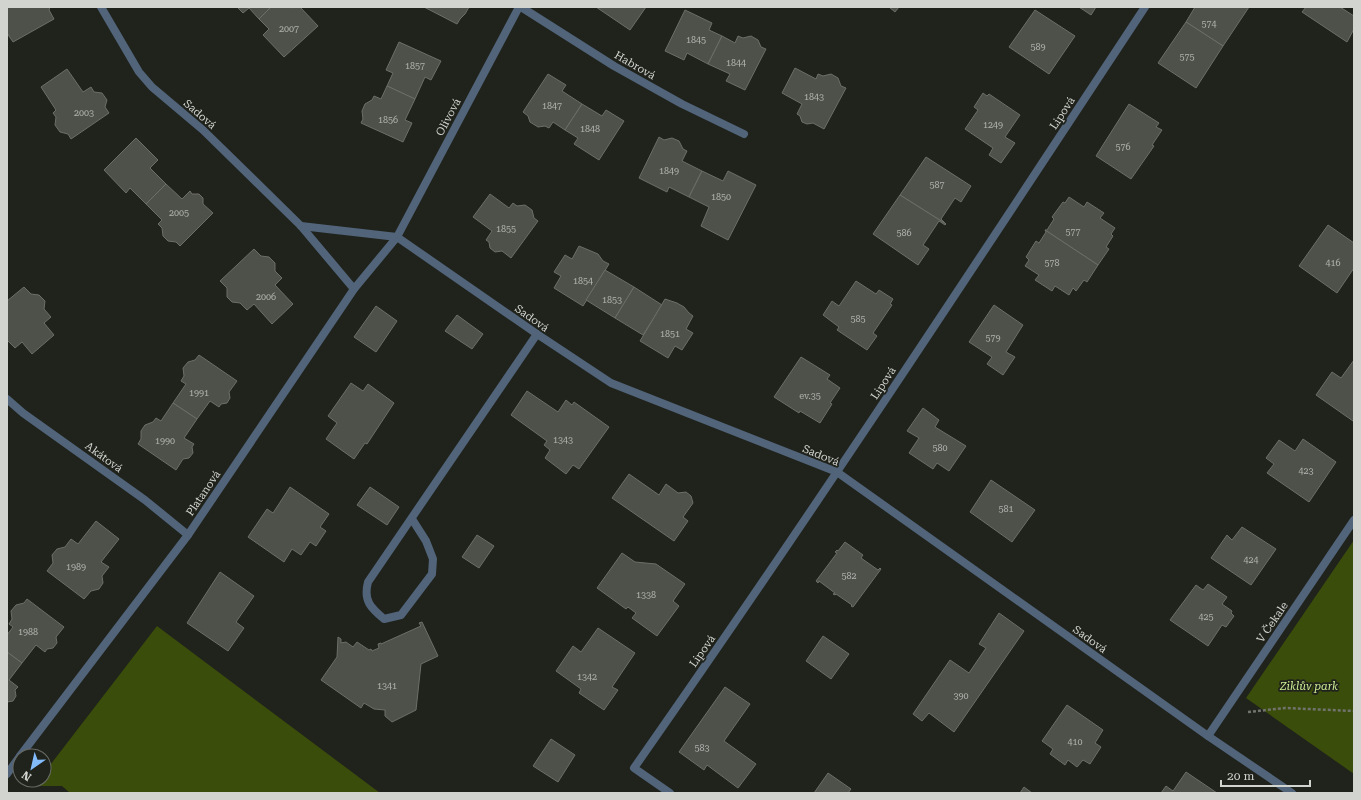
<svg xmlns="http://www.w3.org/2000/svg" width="1361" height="800" font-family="'Roboto Serif',serif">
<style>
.green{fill:#3a4d0a}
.building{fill:#4e514a;stroke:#6c6f67}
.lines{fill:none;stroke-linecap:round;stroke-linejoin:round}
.path{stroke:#71736d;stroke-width:2.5;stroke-dasharray:3 2;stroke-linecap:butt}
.lane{stroke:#516479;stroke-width:8}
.street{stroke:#516479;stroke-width:8}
.labels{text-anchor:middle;stroke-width:3.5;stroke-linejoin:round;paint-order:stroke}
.number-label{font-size:9px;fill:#b1b3ae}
.street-label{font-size:11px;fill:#d2d4cf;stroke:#20221c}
.park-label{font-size:11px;font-style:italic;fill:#ceef94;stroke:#20221c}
</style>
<rect width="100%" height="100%" fill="#20221c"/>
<!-- green -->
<g class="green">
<polygon points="1354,540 1354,774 1246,698"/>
<polygon points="157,626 380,793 70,793 62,786 34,786 38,780 44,780 44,773"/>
</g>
<!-- building -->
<g class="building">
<polygon points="7,7 50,7 49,10 54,19 13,42 7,33"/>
<polygon points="237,7 271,7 259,19 249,8 243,13"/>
<polygon points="271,7 290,7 291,8 293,7 300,7 318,26 284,57 263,35 269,29 259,19"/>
<polygon points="424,7 469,7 465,14 460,19 457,24"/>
<polygon points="596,7 646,7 630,30"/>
<polygon points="889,7 899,7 895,12"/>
<polygon points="1079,7 1096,7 1091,15"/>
<polygon points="1195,7 1249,7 1223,46 1186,22"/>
<polygon points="1306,7 1340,7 1354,16 1354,29 1347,42 1302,12"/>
<polygon points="685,10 712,23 709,30 722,36 708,64 687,53 684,60 665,51"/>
<polygon points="1035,10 1075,36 1049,74 1009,47"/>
<polygon points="1186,22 1223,46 1196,88 1158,63"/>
<polygon points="722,36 735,43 738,36 743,38 751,36 758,40 761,47 766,49 745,90 726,81 730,74 708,64"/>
<polygon points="399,42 441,61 431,80 425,77 415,99 387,86 393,73 386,70"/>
<polygon points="795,68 816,79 818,74 823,76 831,74 838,78 841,86 846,88 824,129 813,123 807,124 802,122 800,116 797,114 802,104 782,93"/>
<polygon points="67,69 83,92 91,87 94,92 102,93 107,100 105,107 109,113 71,139 68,134 60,132 55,125 56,117 53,113 56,110 41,87"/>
<polygon points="548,74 566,85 562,91 582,104 565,130 553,122 549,128 545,126 538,127 530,122 528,116 523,112"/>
<polygon points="387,86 415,99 405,120 412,123 403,142 361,123 363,119 362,111 365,104 372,100 374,96 381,99"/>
<polygon points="983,93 987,96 989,94 1020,115 1005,137 1015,143 1001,163 989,155 993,148 965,129 978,110 974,107"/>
<polygon points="582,104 602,116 606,110 624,121 599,160 574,144 578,138 565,130"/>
<polygon points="1129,104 1159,123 1156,127 1162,130 1152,145 1154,146 1131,179 1096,156"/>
<polygon points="659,137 664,140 672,138 679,141 683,149 687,151 682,161 702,171 689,197 669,187 667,192 639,178"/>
<polygon points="136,138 158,160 150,168 166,184 146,204 130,188 126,193 104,170"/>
<polygon points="926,157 971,186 961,202 955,198 941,219 946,224 900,195"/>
<polygon points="702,171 723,181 728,171 756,185 728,240 701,226 709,207 689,197"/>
<polygon points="166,184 182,199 190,191 192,194 199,194 203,198 203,204 213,213 180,246 176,242 168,241 163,236 162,228 158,224 162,220 146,204"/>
<polygon points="490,194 509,208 513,203 517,206 525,205 532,210 534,218 538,221 511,258 502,251 495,252 490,248 489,242 486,240 492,231 473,217"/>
<polygon points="900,195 946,224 945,225 939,221 923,245 929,249 918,265 873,234"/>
<polygon points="1069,197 1084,207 1087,202 1104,213 1100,218 1115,228 1111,234 1113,236 1106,247 1109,249 1098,265 1045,230 1047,230 1054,219 1052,217 1063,202 1065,203"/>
<polygon points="1328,225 1354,243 1354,268 1337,293 1299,266"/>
<polygon points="1045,230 1098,265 1087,282 1084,280 1076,291 1073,288 1069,295 1055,286 1052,291 1035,280 1039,275 1025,266 1029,260 1026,257 1036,241 1039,243 1046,232"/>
<polygon points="579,246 598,254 603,261 609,264 583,306 554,288 561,276 554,272 565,255 572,259"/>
<polygon points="254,249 261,256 269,257 275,263 275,271 282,278 275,285 293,304 272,324 254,304 247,310 240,303 232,302 227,297 227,288 220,281"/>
<polygon points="605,270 634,287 615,318 586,300"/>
<polygon points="856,281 876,294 879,290 893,299 890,304 892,305 873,333 877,336 867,350 837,330 839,327 823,315 832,301 839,306"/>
<polygon points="24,287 31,294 39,295 45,301 44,309 51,317 44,323 54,335 32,354 22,342 15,348 7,340 7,301"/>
<polygon points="634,287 662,305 643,335 615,318"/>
<polygon points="665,299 677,303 684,307 689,313 693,316 686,329 693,333 682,350 675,346 668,358 640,341"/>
<polygon points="994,305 1023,325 1006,352 1015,357 1003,375 987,364 992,357 969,342"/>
<polygon points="376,306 397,321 376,352 354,337"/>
<polygon points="457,315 483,334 472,349 445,331"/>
<polygon points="199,355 237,381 229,392 230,398 227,403 221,404 219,407 210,401 197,419 173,403 186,384 181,381 184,376 183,368 188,362 195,360"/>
<polygon points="801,357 830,375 827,379 840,388 830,403 832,404 820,423 800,411 799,413 774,397"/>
<polygon points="1354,360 1354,419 1353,421 1316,395 1332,372 1341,378"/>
<polygon points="351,383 363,391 368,384 394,403 367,444 365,443 354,459 326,439 337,423 328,416"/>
<polygon points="527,391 558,412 566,400 572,405 574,402 609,427 579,469 573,465 566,474 545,458 550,450 544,445 547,441 511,415"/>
<polygon points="173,403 197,419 184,438 194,444 192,447 193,453 189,458 183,459 176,470 138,444 141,439 141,431 145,425 153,422 156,418 161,421"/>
<polygon points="923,408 939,420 935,427 966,446 949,471 937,463 933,469 909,453 919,438 907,431"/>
<polygon points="1303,439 1336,462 1309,502 1267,473 1274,464 1266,458 1279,440 1295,451"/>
<polygon points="629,474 659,495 666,484 678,493 686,492 691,496 693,503 683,517 688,521 674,541 612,498"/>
<polygon points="991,480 1035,510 1012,542 970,512"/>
<polygon points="290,487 329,514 320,527 326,531 316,546 310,542 301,555 292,549 284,562 248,537 267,509 273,513"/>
<polygon points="370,487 399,507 387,525 357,505"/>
<polygon points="96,521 119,539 101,562 109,567 102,576 103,583 99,589 91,591 84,599 47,571 53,563 52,555 57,549 65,547 71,539 78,544"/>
<polygon points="1242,527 1276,549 1251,585 1211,558 1227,535 1232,540"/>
<polygon points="477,535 494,546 479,568 462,557"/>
<polygon points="845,542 863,555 861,558 878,570 880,568 881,569 853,607 851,606 852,605 836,594 835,595 833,594 835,593 819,581 818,583 816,581 837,553 835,552 837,550 838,551"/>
<polygon points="622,553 635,562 656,564 685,584 673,601 679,606 657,636 632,618 636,613 628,607 626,609 597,588"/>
<polygon points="220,572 254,596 236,622 244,628 228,651 187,623"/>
<polygon points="1208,584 1227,597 1222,604 1232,611 1231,613 1234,616 1226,627 1222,625 1208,646 1170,620 1196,585 1203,590"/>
<polygon points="27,599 64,627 56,637 57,643 53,648 47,649 45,652 36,645 22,663 7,652 7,635 13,627 9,624 12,619 11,611 16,605 24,603"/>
<polygon points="999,613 1024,631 954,732 929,713 922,721 913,714 950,660 969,673 986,648 979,644"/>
<polygon points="422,622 438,656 421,664 416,710 392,722 385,716 385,710 374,709 364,703 361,708 321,680 337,657 338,637 341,639 341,643 346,642 353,647 357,642 369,650 371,649 372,651 379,648 378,644 381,643 381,644 421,626 419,623"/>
<polygon points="598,628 635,653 612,687 618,690 604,710 579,693 581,689 556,671 573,646 581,652"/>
<polygon points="823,636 849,654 831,679 806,661"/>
<polygon points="7,652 22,663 9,680 18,687 15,690 16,696 13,701 7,702"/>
<polygon points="725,687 750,704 724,741 756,764 738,788 707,765 704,770 679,752"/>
<polygon points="1067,705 1103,730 1095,743 1101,747 1090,764 1083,760 1077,767 1068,760 1065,765 1050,754 1053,749 1042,741"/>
<polygon points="551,739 575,755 558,782 533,766"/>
<polygon points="1186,772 1217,793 1161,793 1166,786 1173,791"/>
<polygon points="828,773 851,789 848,793 814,793"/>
<polygon points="1024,787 1032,793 1020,793"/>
</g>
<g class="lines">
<!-- path -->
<polyline class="path" points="1248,712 1285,708 1354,711"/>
<!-- lane -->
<path class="lane" d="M412,519l14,22 7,18 -1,15 -31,41 -17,4c-13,-11 -21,-18 -16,-37l169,-248"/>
<!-- street -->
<g class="street">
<polyline points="101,7 139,72 152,87 203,130 301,226 354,289"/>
<polyline points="521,7 614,66 682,104 744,134"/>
<polyline points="301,226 397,237 537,334 611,383 837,472 1208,736 1292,793"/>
<polyline points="7,399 23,413 145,500 188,535"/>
<polyline points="1208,736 1354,520"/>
<polyline points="20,756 188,535 354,289 397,237 519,7"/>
<polyline points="7,774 20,756"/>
<path d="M670,793l-36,-25c176,-251 343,-506 511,-761"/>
</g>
</g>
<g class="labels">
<!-- number labels -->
<g class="number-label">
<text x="1209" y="27">574</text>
<text x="289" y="32">2007</text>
<text x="696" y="43">1845</text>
<text x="1038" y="50">589</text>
<text x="1187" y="60">575</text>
<text x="736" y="66">1844</text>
<text x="415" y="69">1857</text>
<text x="814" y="100">1843</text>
<text x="552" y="109">1847</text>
<text x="84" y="116">2003</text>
<text x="388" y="123">1856</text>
<text x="993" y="128">1249</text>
<text x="590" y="132">1848</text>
<text x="1123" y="150">576</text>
<text x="669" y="174">1849</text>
<text x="937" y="188">587</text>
<text x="721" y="200">1850</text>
<text x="179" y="216">2005</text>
<text x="506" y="232">1855</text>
<text x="1073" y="235">577</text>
<text x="904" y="236">586</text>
<text x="1052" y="266">578</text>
<text x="1333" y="266">416</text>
<text x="583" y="284">1854</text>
<text x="266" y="300">2006</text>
<text x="612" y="303">1853</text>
<text x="858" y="322">585</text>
<text x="670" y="337">1851</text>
<text x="993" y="341">579</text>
<text x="199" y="396">1991</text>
<text x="810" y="399">ev.35</text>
<text x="563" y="443">1343</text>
<text x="165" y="444">1990</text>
<text x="940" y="451">580</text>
<text x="1306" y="474">423</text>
<text x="1006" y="512">581</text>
<text x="1251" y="563">424</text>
<text x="76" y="570">1989</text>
<text x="849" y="579">582</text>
<text x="646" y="598">1338</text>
<text x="1206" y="620">425</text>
<text x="28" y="635">1988</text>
<text x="587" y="680">1342</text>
<text x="387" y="689">1341</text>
<text x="961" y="699">390</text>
<text x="1075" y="745">410</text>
<text x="702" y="751">583</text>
</g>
<!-- street labels -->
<g class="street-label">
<text transform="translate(635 65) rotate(30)" y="4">Habrová</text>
<text transform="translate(1062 113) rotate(-57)" y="4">Lipová</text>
<text transform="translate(200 114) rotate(41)" y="4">Sadová</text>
<text transform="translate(448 117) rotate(-62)" y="4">Olivová</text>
<text transform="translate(532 318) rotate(35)" y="4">Sadová</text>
<text transform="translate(883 383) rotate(-57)" y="4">Lipová</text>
<text transform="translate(821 455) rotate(22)" y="4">Sadová</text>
<text transform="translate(104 457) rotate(36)" y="4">Akátová</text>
<text transform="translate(203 493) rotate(-56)" y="4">Platanová</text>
<text transform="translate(1272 622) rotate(-56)" y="4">V Čekale</text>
<text transform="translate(1090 639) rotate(36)" y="4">Sadová</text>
<text transform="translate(702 651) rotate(-55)" y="4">Lipová</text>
</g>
<!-- park labels -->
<g class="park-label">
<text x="1309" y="690">Ziklův park</text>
</g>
</g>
<!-- border -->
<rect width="1361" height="800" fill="none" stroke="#d2d4cf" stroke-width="16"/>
<!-- north arrow -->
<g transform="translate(32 768) rotate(214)"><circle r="19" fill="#20221c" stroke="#676964"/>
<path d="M0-3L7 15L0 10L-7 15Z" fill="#82bcfa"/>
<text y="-6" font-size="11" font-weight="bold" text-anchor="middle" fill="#d2d4cf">N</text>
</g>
<!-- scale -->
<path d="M1221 780v6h89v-6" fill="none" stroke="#d2d4cf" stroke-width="2"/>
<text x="1227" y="780" font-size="12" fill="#d2d4cf" stroke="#20221c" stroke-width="3" paint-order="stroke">20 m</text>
</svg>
